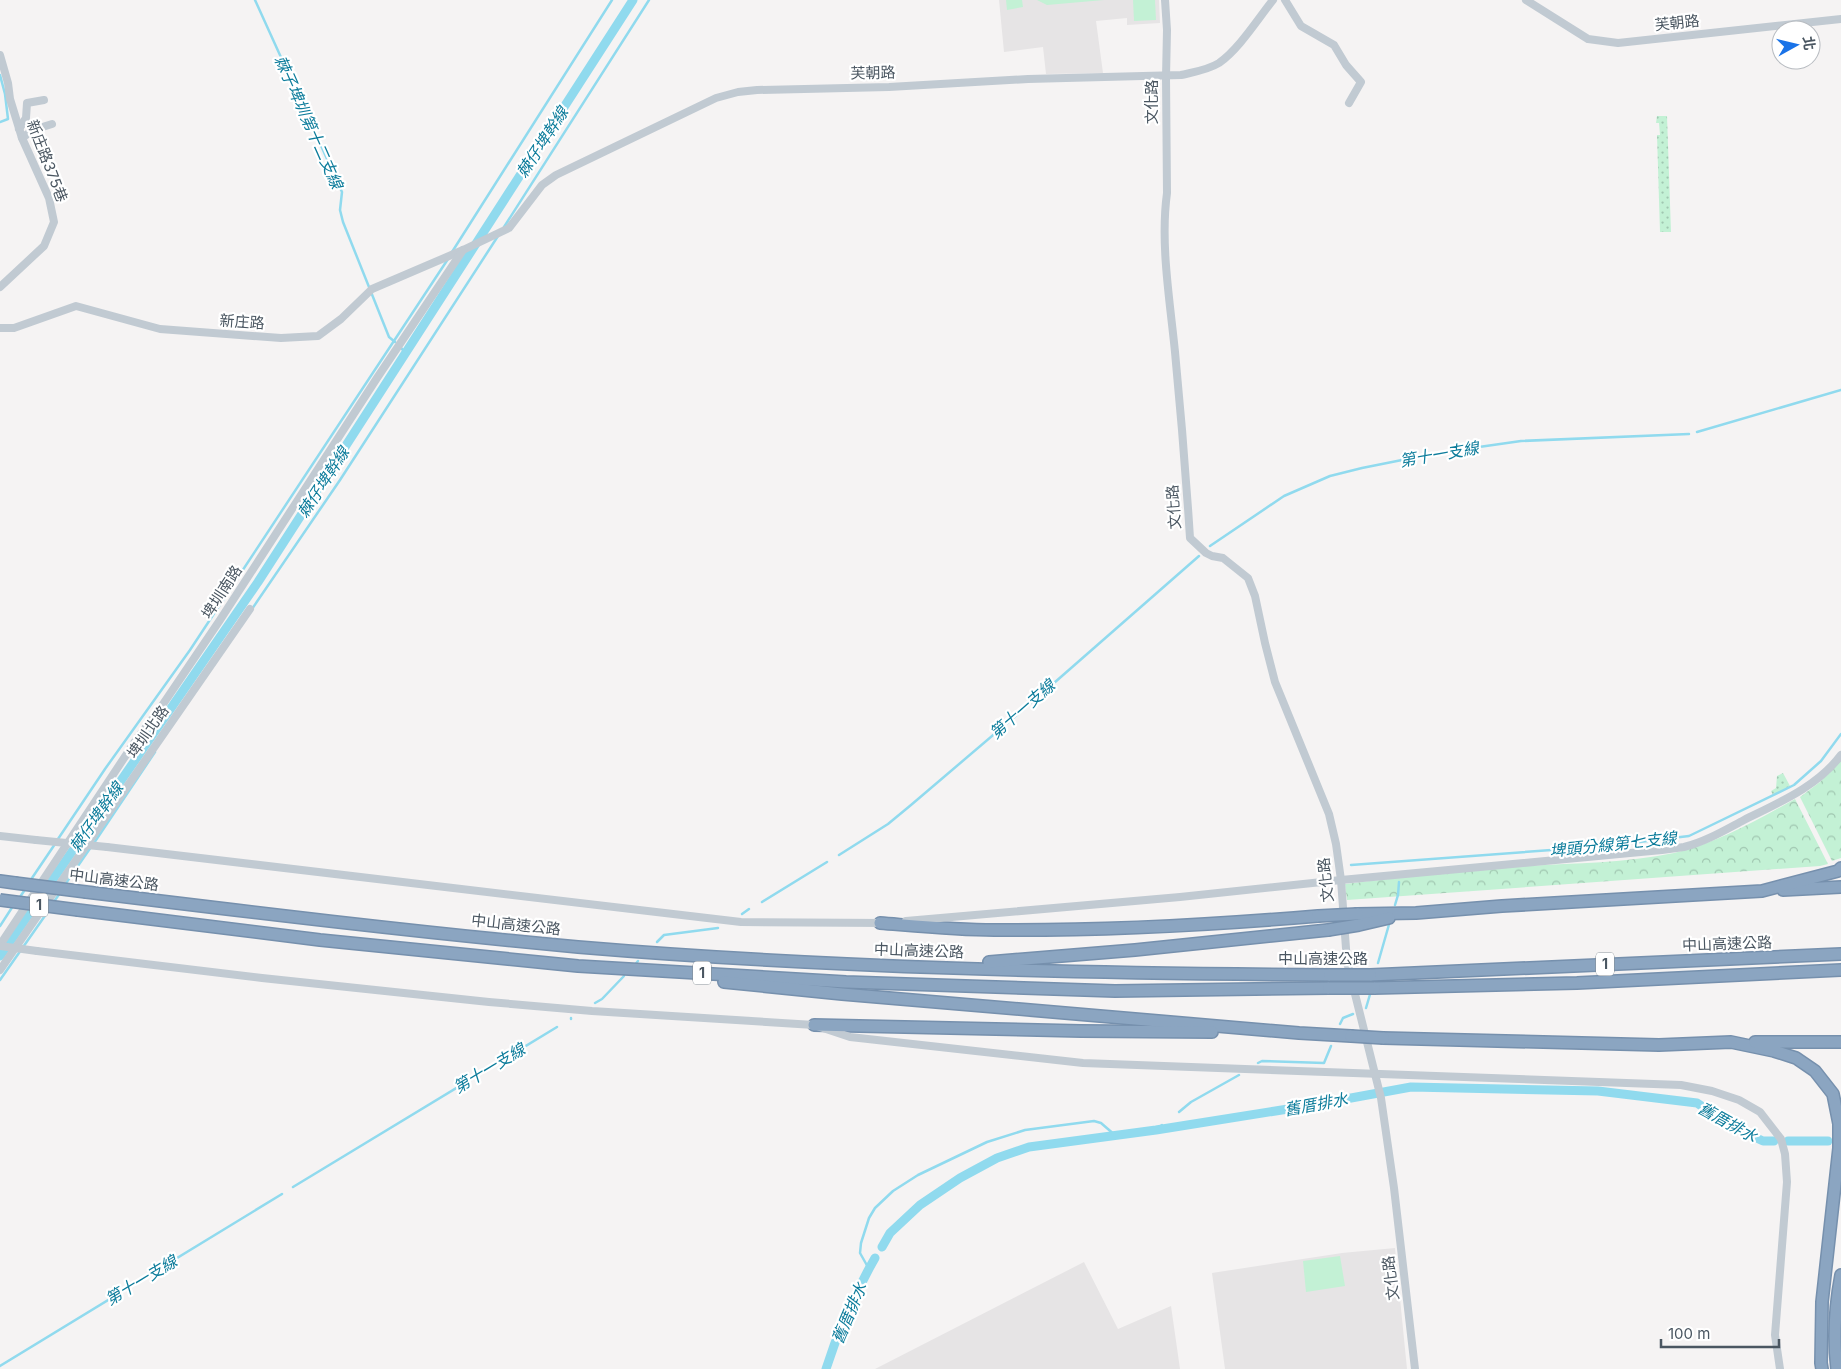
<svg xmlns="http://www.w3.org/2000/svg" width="1841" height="1369" font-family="Inter,'Noto Sans TC',sans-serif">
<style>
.education{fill:#e6e4e5}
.green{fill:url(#green-dots)}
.forest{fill:url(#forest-crowns)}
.pitch{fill:#c3f1d5}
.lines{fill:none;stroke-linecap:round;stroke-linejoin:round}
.stream{stroke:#90daee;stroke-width:2.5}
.canal{stroke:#90daee;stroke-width:9}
.highway-casing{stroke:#7690ad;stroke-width:14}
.minor{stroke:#c1cad2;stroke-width:8}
.highway{stroke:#8ba5c1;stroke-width:11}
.highway-bridge-casing{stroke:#7690ad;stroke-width:14;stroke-linecap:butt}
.minor-bridge{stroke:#c1cad2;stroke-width:8}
.highway-bridge{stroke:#8ba5c1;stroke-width:11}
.labels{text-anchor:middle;stroke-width:4.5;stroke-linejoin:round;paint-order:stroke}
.shield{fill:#fff;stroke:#808990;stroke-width:1}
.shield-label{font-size:14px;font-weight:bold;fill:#4a5661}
.street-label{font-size:15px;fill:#4a5661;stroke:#fff}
.water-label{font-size:16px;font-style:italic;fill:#0c7c9b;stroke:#fff}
</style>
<defs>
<pattern id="green-dots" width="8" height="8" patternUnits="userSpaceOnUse" patternTransform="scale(1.25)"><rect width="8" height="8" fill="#c3f1d5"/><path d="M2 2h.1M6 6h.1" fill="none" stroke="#a0c6b0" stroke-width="1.8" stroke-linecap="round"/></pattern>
<pattern id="forest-crowns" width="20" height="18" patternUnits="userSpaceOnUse" patternTransform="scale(1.25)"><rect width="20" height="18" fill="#c3f1d5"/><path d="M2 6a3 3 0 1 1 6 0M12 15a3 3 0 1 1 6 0" fill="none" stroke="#a0c6b0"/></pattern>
</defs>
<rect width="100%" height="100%" fill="#f5f3f3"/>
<!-- education -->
<g class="education">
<polygon points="999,0 1159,0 1160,23 1127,25 1127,18 1096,21 1103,73 1046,74 1043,47 1004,52"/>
<polygon points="1395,1248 1407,1369 1225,1369 1212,1273 1342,1253"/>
<polygon points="1084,1262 1118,1329 1171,1306 1180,1369 875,1369"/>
</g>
<!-- green -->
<g class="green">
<polygon points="1657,116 1667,116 1671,232 1660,232 1657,135 1660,135 1659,123 1656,123"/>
<polygon points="1783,773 1790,786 1773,795 1771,791 1776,788 1777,776"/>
</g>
<!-- forest -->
<g class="forest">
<polygon points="1841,760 1841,858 1832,861 1800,797 1820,782"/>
<path d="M1795,799l33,65 -8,2 -28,2 -445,32 -2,-16c61,-7 121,-14 182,-18 49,-3 99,-3 147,-13 44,-10 83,-33 121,-54z"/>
</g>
<!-- pitch -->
<g class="pitch">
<polygon points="1006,0 1022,0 1023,7 1007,10"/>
<polygon points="1037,0 1104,0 1047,5"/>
<polygon points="1133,0 1155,0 1156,20 1134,21"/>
<polygon points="1340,1256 1345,1286 1306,1292 1303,1261"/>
</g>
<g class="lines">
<!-- stream -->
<g class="stream">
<polyline points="255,0 342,192 340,210 343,222 389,337 395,342"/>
<polyline points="0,75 5,94 8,119 0,122"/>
<polyline points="504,227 649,0"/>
<polyline points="452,252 612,0"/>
<polyline points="399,346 405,352"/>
<polyline points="1697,432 1841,390"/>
<polyline points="1210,546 1284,496 1330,476 1362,468 1437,453 1521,441 1689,434"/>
<polyline points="252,609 340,480 498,236"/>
<polyline points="58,839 105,769 190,650 448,259"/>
<polyline points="94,843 155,752"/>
<polyline points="839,855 888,824 911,805 1046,690 1199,556"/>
<polyline points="1351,865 1606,846 1689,836 1794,785 1821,761 1841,734"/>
<polyline points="30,881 55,844"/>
<polyline points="64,886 91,847"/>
<polyline points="18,900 26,888"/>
<polyline points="762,902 827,862"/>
<polyline points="53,903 60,893"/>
<polyline points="1395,905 1398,895 1399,882"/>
<polyline points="742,914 749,909"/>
<polyline points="0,926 13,906"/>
<polyline points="657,942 664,935 718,928"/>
<polyline points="1378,963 1390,921"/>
<polyline points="634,966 638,961"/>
<polyline points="0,980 49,910"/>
<polyline points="595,1003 602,999 624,976"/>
<polyline points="1366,1008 1371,991"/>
<polyline points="571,1019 571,1018"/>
<polyline points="1340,1024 1343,1018 1353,1014"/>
<polyline points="1258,1063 1262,1061 1324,1063 1331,1046"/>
<polyline points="1179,1112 1191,1102 1239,1075"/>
<polyline points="1156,1130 1162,1125"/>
<polyline points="293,1187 557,1027"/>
<polyline points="869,1269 860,1253 861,1243 869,1218 875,1208 893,1191 918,1175 987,1142 1025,1130 1094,1121 1101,1123 1116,1136"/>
<polyline points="0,1366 282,1194"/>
</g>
<!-- canal -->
<g class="canal">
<polyline points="0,956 258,582 633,0"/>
<polyline points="1788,1141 1828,1141"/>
<polyline points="882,1247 890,1233 920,1205 960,1178 997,1158 1029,1147 1156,1130 1313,1105 1411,1087 1598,1091 1697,1103 1733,1127 1763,1141 1774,1141"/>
<path d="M826,1369c12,-38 29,-76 49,-111"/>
</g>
<!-- highway casing -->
<g class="highway-casing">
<g id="highway">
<polyline points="0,881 15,883"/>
<polyline points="1783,890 1841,887"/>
<path d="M86,892c164,20 328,40 492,55 250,21 501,26 752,28"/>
<polyline points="78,910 320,940 578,966 846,982 1115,991 1329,988"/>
<polyline points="1357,914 1416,913 1502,906 1762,891 1838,871 1841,868"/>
<path d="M880,923c37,3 76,7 114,7 108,1 216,-5 324,-14"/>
<polyline points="1359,925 1389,918"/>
<polyline points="989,962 1135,950 1328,930"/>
<polyline points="1370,975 1841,954"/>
<polyline points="724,982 842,994 1299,1033 1351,1036"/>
<polyline points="1374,988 1577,983 1841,970"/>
<polyline points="814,1025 1081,1031 1212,1032"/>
<polyline points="1383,1038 1659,1045 1731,1042 1774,1051 1796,1058 1815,1071 1833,1094 1839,1124 1839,1148 1822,1302 1821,1363 1822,1369"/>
<polyline points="1755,1042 1841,1042"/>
<path d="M1837,1369c-4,-32 -2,-62 4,-94"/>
</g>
</g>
<!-- minor -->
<g class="minor">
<path d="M1165,0l2,30 -1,47 1,116c-7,51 3,108 8,159 6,62 11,124 15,186l16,15 6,3 11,2 25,20 7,18 10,47 10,39 54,132 7,30 5,36 6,82 34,136 13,90 21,181"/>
<polyline points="1285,0 1301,26 1334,45 1346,65 1361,82 1349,103"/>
<polyline points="1526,0 1588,39 1618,43 1841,19"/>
<polyline points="0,55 8,83 10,99 22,138 49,198 54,222 44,246 0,287"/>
<polyline points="19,129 26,118 27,103 44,100"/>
<polyline points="22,138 33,130 52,124"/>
<path d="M0,328h14l62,-22 84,23 121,9 37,-2 23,-17 31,-30 91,-39 46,-22 33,-43 14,-10 160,-77 22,-6 19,-2 132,-3 139,-8 153,-4c13,-3 27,-5 38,-12 20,-14 38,-43 54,-63"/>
<polyline points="0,836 36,840"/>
<polyline points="107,847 741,922 885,923"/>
<path d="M906,921l274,-24 161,-17 321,-30c7,-1 15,-2 22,-3 21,-5 41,-17 60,-27 34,-17 73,-33 97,-65"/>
<polyline points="0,945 138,737 155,716 220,620 377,378 463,250"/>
<polyline points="37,951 262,978 489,1002 592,1011 814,1025 850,1037 1083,1063 1681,1085 1712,1091 1739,1100 1760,1112 1781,1139 1785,1154 1787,1182 1775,1335 1780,1369"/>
<polyline points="0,970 250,609"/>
</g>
<!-- highway -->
<use href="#highway" class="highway"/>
<!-- highway-bridge casing -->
<g class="highway-bridge-casing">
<g id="highway-bridge">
<polyline points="15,883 86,892"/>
<polyline points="0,900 78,910"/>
<polyline points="1318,916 1357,914"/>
<polyline points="1328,930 1359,925"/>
<polyline points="1330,975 1370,975"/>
<polyline points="1329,988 1374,988"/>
<polyline points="1351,1036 1383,1038"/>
</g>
</g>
<!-- minor-bridge -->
<g class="minor-bridge">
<polyline points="36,840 107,847"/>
<polyline points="0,946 37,951"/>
</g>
<!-- highway-bridge -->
<use href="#highway-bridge" class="highway-bridge"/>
</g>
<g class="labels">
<!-- shield labels -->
<g class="shield">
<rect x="30" y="893.5" width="18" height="23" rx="4"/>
<rect x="1596" y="952.5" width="18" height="23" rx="4"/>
<rect x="693" y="961.5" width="18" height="23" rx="4"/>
</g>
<g class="shield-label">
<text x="39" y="910">1</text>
<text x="1605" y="969">1</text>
<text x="702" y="978">1</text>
</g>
<!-- street labels -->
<g class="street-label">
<text transform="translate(1677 23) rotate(-6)" y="5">芙朝路</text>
<text transform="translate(873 73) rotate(-1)" y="5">芙朝路</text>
<text transform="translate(1152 102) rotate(-90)" y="5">文化路</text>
<text transform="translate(47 161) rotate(69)" y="5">新庄路375巷</text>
<text transform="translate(242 322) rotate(4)" y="5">新庄路</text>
<text transform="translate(1174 507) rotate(-94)" y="5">文化路</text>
<text transform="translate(222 592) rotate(-57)" y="5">埤圳南路</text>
<text transform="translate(148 732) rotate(-55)" y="5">埤圳北路</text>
<text transform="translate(114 880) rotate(7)" y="5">中山高速公路</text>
<text transform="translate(1326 880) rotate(-96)" y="5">文化路</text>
<text transform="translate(516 925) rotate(6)" y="5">中山高速公路</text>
<text transform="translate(1727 944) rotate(-2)" y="5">中山高速公路</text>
<text transform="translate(919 951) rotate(2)" y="5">中山高速公路</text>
<text x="1323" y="964">中山高速公路</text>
<text transform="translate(1391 1278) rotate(-97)" y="5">文化路</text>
</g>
<!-- water labels -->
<g class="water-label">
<text transform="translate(309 122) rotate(66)" y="6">棘子埤圳第十二支線</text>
<text transform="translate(542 142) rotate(-57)" y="6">棘仔埤幹線</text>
<text transform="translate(1439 454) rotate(-10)" y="6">第十一支線</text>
<text transform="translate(323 482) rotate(-57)" y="6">棘仔埤幹線</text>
<text transform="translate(1022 709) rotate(-41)" y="6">第十一支線</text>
<text transform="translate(96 817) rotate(-55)" y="6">棘仔埤幹線</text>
<text transform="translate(1613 844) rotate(-6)" y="6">埤頭分線第七支線</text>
<text transform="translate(489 1068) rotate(-31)" y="6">第十一支線</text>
<text transform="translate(1316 1104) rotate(-10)" y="6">舊厝排水</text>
<text transform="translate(1728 1122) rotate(29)" y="6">舊厝排水</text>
<text transform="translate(141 1280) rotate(-31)" y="6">第十一支線</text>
<text transform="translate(849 1313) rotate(-67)" y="6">舊厝排水</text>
</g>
</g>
<!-- north arrow -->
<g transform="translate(1796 45) rotate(82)"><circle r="24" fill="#ffffff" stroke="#b7bbc0"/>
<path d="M0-4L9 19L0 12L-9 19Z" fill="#1a73e8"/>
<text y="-8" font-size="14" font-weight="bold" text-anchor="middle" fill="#4a5661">北</text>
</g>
<!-- scale -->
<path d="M1661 1339v8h118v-8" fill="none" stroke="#4a5661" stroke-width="2.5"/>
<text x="1668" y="1339" font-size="15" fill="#4a5661" stroke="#ffffff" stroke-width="4" paint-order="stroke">100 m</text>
</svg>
